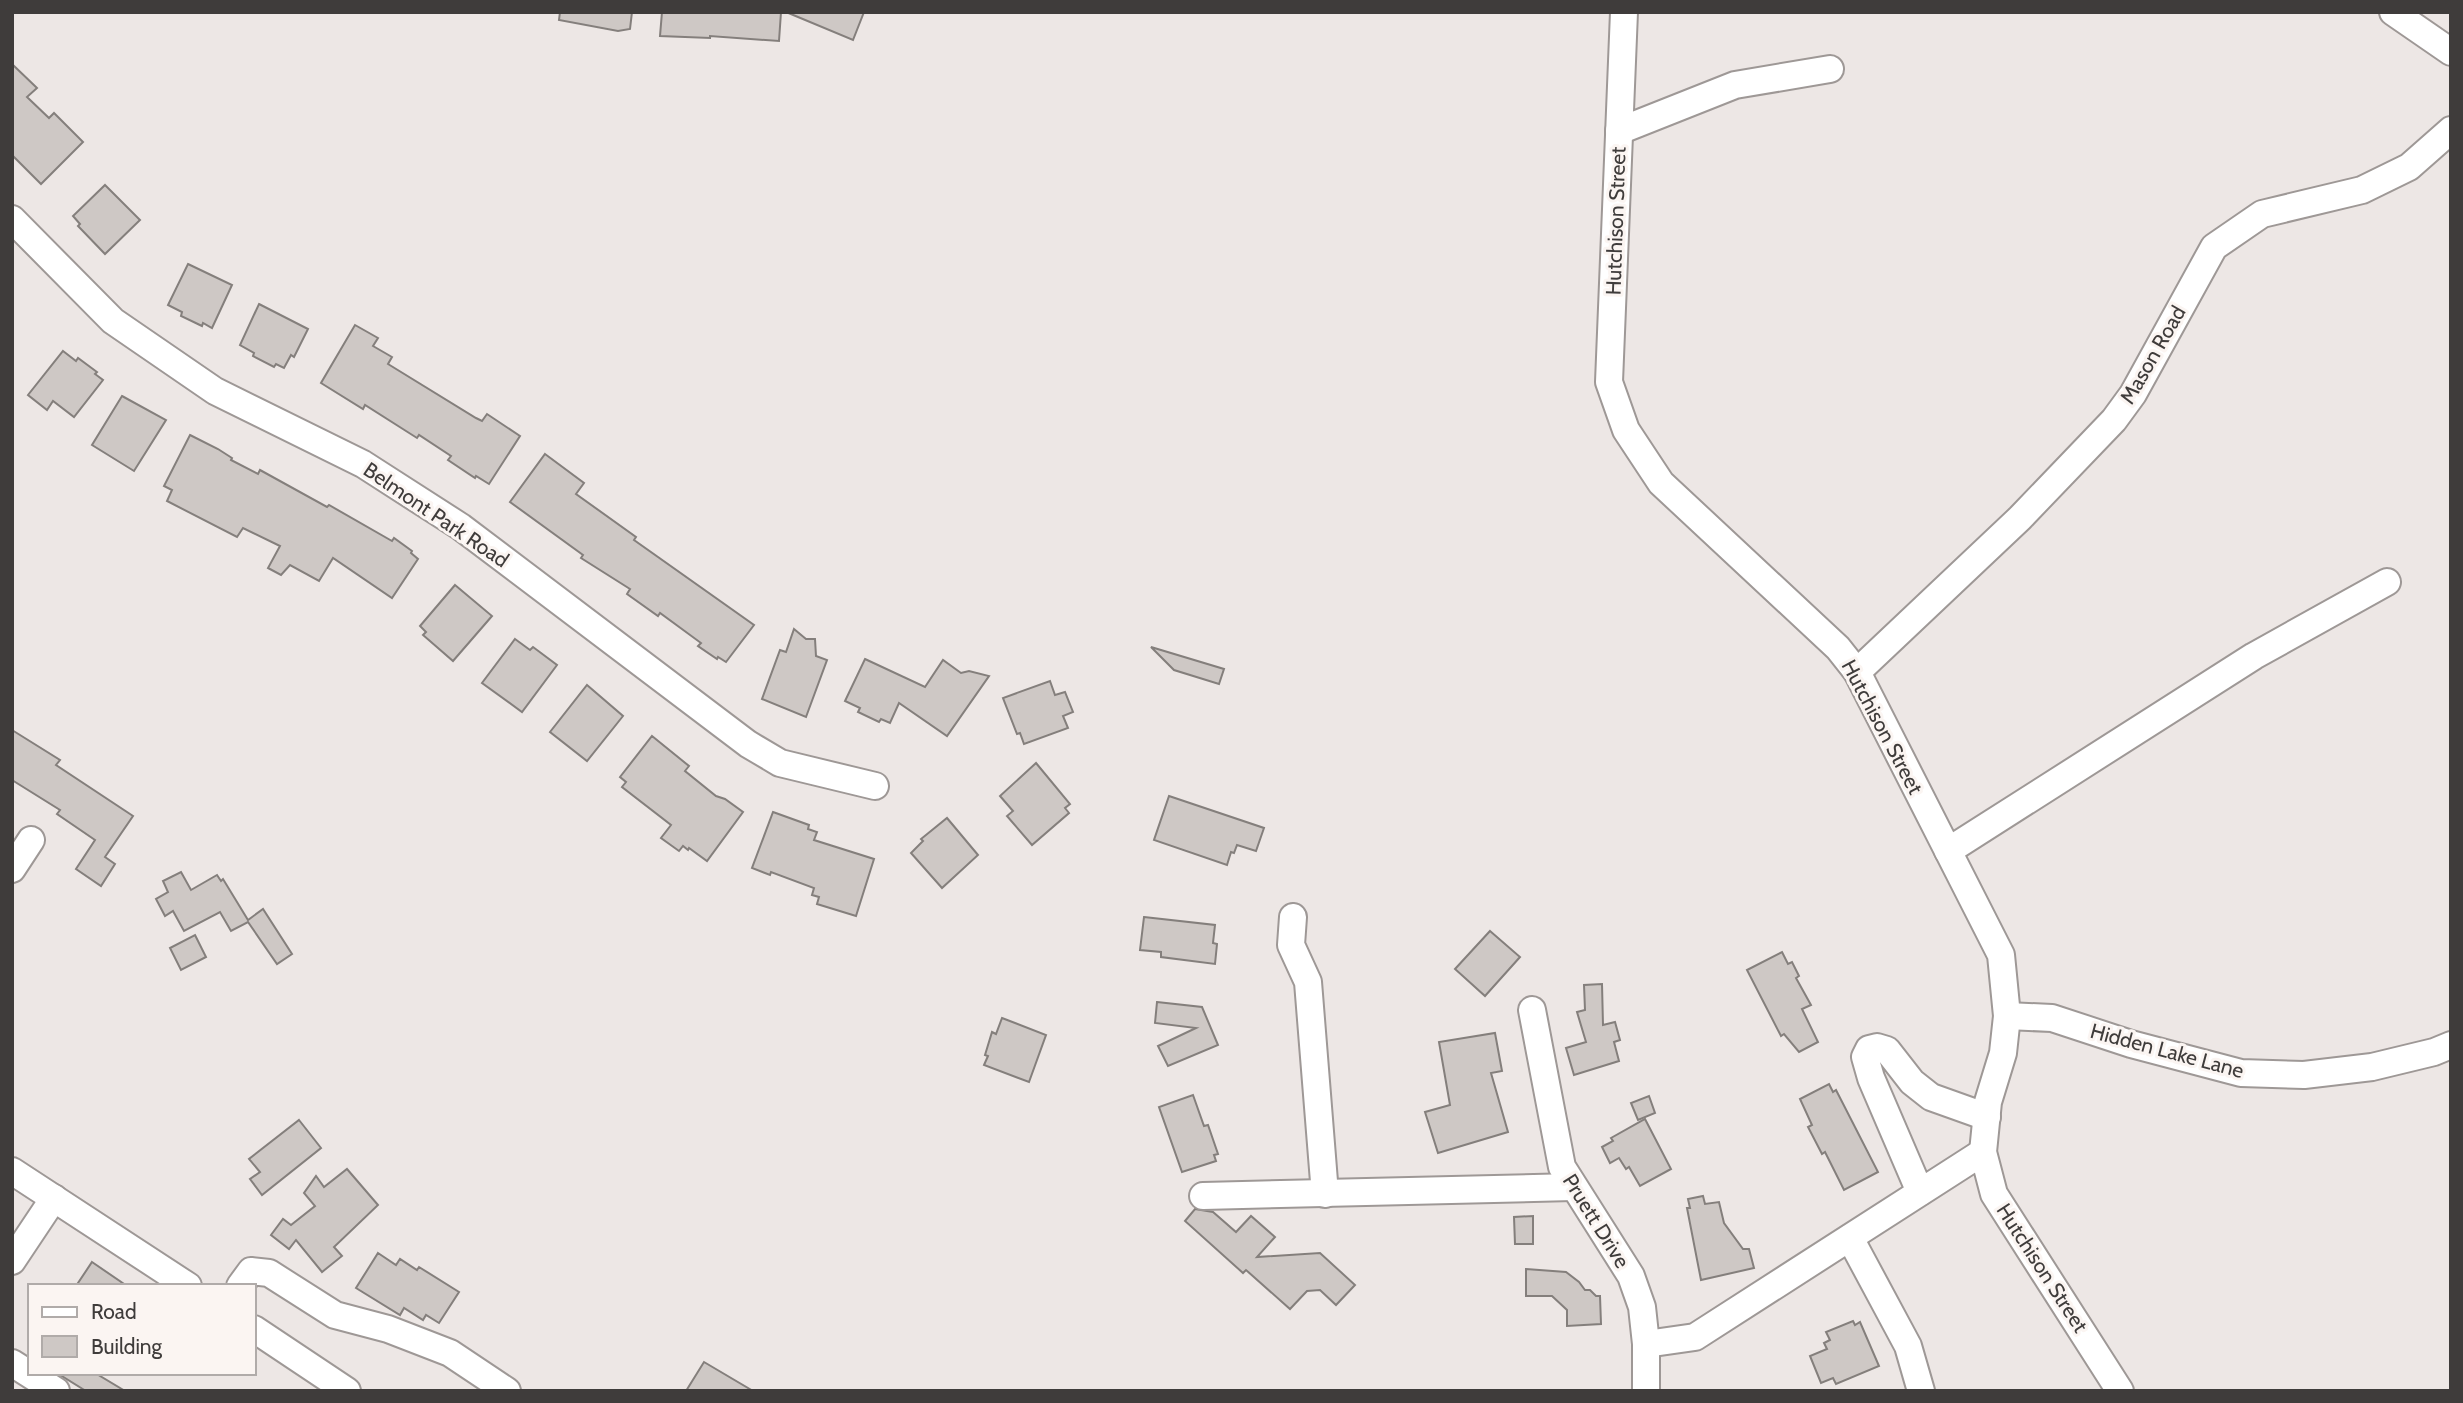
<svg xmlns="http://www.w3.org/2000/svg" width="2463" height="1403" font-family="Cabin,sans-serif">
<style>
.building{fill:#cec8c5;stroke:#847f7c;stroke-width:2}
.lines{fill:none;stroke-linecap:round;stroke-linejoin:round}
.minor-casing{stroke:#9e9896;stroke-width:30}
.minor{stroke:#fff;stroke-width:26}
.labels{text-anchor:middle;stroke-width:6;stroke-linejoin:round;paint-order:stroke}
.street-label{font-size:21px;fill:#3f3c3b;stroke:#fbf5f2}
</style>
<rect width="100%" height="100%" fill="#ede7e5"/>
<!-- building -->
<g class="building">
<polygon points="560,12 632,12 630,29 618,31 559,20"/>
<polygon points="662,12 781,12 779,41 710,36 710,38 660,36"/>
<polygon points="786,12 864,12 853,40"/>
<polygon points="12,64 37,88 27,97 49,118 54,113 83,142 41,184 12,155"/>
<polygon points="105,185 140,220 105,254 78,226 80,224 73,216"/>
<polygon points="188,264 232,285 212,328 203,323 202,326 181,316 182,312 168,305"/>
<polygon points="259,304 308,329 294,357 291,355 284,368 276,364 274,367 253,356 254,353 240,345"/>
<polygon points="355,325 378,338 373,346 392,357 388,364 476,418 482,421 487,414 520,436 489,484 476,476 475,478 448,460 451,456 419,435 417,438 365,405 363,409 321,383"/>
<polygon points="63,351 76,361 78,358 97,372 95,374 103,380 74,417 53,401 47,410 28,395"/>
<polygon points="122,396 166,420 134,471 92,445"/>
<polygon points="190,435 218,449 232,458 231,460 258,474 260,470 327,507 329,505 392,541 394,538 412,551 411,553 418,559 392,598 333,558 319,581 290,565 281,575 268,568 280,546 243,528 237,537 167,501 172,490 164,486"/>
<polygon points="545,454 584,483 576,494 636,537 634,540 754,625 726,662 718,657 717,659 698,646 701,643 660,613 658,616 627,594 630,589 581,558 583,555 510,502"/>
<polygon points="455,585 492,616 453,661 423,635 426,632 420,626"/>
<polygon points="794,629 806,639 815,639 816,656 827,660 806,717 762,699 780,650 786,652"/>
<polygon points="515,639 530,650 533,647 557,665 522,712 482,683"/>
<polygon points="1151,647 1224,669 1219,684 1174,670"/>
<polygon points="865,659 925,687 943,660 961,673 969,671 989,676 947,736 899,703 890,723 881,719 879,722 858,712 860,708 845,701"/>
<polygon points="1050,681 1055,695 1065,692 1073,712 1063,716 1068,728 1024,744 1020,733 1017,734 1003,698"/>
<polygon points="587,685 623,716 587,761 550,732"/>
<polygon points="12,730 60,760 56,765 133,816 105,857 115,864 101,886 76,869 95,840 57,814 60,810 12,780"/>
<polygon points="652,736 689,766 685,771 716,796 725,799 743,812 707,861 689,848 688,850 683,846 679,851 661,838 671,825 622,787 626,782 620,777"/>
<polygon points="1036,763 1070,804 1065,808 1069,813 1032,845 1007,816 1013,811 1000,796"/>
<polygon points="1169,796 1264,828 1256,851 1237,845 1234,853 1231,852 1227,865 1154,840"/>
<polygon points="773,812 809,825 808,829 817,832 814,840 874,859 856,916 817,904 819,897 812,895 814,888 771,872 770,875 752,868"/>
<polygon points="947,818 978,855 942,888 911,853 923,841 921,839"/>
<polygon points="181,872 191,890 217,875 221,881 223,879 248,920 263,909 292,954 277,964 248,922 231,931 220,912 184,931 173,911 165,916 156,899 168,892 163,881"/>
<polygon points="1144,917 1215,925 1213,943 1217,944 1215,964 1161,957 1161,952 1140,950"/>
<polygon points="1490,931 1520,957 1485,996 1455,969"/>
<polygon points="195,935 206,957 181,970 170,948"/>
<polygon points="1782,952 1788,964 1792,962 1799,976 1796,978 1811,1005 1802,1009 1818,1042 1799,1052 1784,1034 1781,1036 1747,970"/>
<polygon points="1602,984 1603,1025 1615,1022 1620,1040 1614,1042 1619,1061 1574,1075 1566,1048 1586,1042 1577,1012 1585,1010 1584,985"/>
<polygon points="1157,1002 1202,1007 1218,1045 1168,1066 1158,1046 1196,1028 1155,1023"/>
<polygon points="1002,1018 1046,1035 1029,1082 984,1065 988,1056 985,1055 992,1032 996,1034"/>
<polygon points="1495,1033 1502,1071 1491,1073 1508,1132 1438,1153 1425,1112 1450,1105 1439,1042"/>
<polygon points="1829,1084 1833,1092 1836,1090 1878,1172 1844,1190 1825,1152 1822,1154 1808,1127 1812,1125 1800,1099"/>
<polygon points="1193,1095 1204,1126 1208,1125 1218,1154 1214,1155 1216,1161 1182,1172 1159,1107"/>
<polygon points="1649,1096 1655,1113 1638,1120 1631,1103"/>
<polygon points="1645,1119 1671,1169 1640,1186 1629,1167 1626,1169 1619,1158 1610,1163 1602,1147 1613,1141 1611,1138"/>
<polygon points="299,1120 321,1148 262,1195 250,1179 260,1172 249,1159"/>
<polygon points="347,1169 378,1205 334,1247 342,1256 322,1272 296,1240 289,1249 271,1235 283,1219 291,1225 315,1206 304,1193 316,1176 324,1187"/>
<polygon points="1703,1196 1705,1204 1719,1202 1724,1223 1743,1249 1749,1249 1754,1268 1701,1280 1687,1208 1690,1208 1688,1199"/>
<polygon points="1195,1209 1213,1212 1236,1232 1251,1216 1275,1237 1257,1257 1320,1253 1355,1285 1336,1305 1320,1290 1307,1291 1290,1309 1246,1270 1243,1273 1185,1221"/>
<polygon points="1533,1216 1533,1244 1515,1244 1514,1217"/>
<polygon points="378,1253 396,1265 400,1259 417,1270 419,1267 459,1292 439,1323 426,1315 423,1320 404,1308 400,1315 356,1288"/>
<polygon points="92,1262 127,1286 76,1286"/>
<polygon points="1526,1269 1566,1272 1579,1282 1585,1290 1590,1290 1596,1296 1600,1296 1601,1324 1567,1326 1567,1310 1552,1296 1526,1296"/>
<polygon points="1853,1321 1855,1325 1860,1322 1879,1366 1836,1384 1833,1378 1821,1383 1810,1356 1827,1349 1824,1343 1830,1340 1826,1332"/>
<polygon points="704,1362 753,1391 686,1391"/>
<polygon points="57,1373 95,1373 125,1391 86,1391"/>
</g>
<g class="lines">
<!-- minor casing -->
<g class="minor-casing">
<g id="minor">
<polyline points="1624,12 1609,382 1626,430 1661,483 1838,648 1857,672 2001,955 2007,1016 2003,1053 1988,1102 1983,1152 1994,1194 2120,1391"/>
<polyline points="2393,12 2451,52"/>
<polyline points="1619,131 1735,85 1830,69"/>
<polyline points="12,219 113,321 215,391 363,464 461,527 748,744 780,763 875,786"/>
<polyline points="1857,672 2020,518 2114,420 2133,394 2214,247 2262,214 2362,190 2409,167 2451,130"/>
<polyline points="1948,851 2254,656 2387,582"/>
<polyline points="12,869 31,840"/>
<polyline points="1293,917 1291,945 1308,982 1325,1194"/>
<polyline points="1532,1010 1562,1167 1631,1276 1642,1307 1646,1344 1646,1391"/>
<polyline points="2007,1016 2052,1018 2131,1044 2241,1073 2304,1075 2372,1067 2434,1052 2451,1045"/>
<polyline points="12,1171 188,1286"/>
<polyline points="1920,1192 1871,1078 1865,1057 1869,1049 1877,1047 1887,1050 1912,1082 1931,1097 1987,1117"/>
<polyline points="1203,1196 1573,1187"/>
<polyline points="1850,1238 1908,1346 1921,1391"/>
<polyline points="12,1261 54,1198"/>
<polyline points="240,1286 251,1271 269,1273 335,1315 388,1329 450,1353 507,1391"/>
<polyline points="254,1329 347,1391"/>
<polyline points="1646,1344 1695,1337 1983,1152"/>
<polyline points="12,1363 56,1391"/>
</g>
</g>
<!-- minor -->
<use href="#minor" class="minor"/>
</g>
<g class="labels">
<!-- street labels -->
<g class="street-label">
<text transform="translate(1616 221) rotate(-88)" y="7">Hutchison Street</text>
<text transform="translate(2153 355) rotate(-60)" y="7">Mason Road</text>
<text transform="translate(436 515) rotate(34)" y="7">Belmont Park Road</text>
<text transform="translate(1882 727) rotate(62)" y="7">Hutchison Street</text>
<text transform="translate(2167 1051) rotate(15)" y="7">Hidden Lake Lane</text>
<text transform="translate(1596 1221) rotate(58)" y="7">Pruett Drive</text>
<text transform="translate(2042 1268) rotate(57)" y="7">Hutchison Street</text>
</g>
</g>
<!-- border -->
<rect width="2463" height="1403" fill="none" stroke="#3f3c3b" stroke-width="28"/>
<!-- legend -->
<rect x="28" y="1284" width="228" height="91" fill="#fbf5f2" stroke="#b0aba9" stroke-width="2"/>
<rect x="42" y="1307" width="35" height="10" fill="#ffffff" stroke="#b0aba9" stroke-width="2"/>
<text x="91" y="1319" font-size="21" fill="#3f3c3b">Road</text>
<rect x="42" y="1336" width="35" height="21" fill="#cec8c5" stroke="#b0aba9" stroke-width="2"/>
<text x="91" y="1354" font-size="21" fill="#3f3c3b">Building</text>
</svg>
